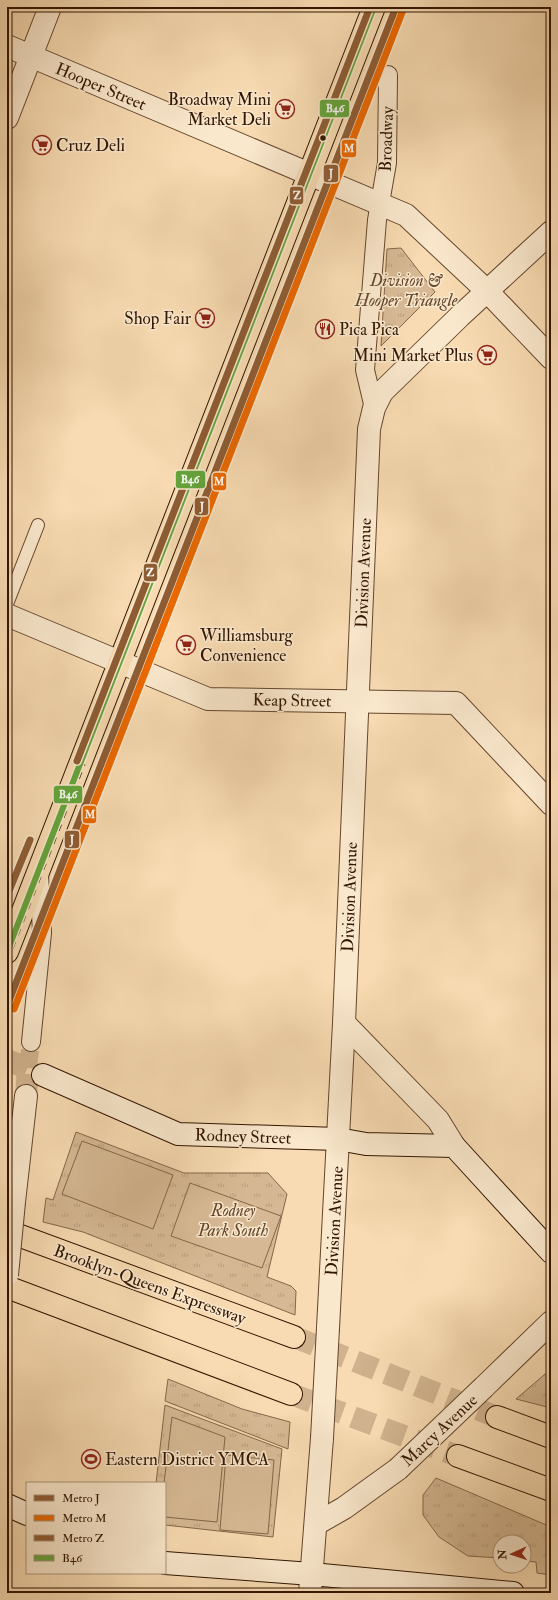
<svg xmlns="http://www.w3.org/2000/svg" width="558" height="1600" font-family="'IM FELL Double Pica',serif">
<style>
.grass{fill:url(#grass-tufts);stroke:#84674a}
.pitch{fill:#d6b994;stroke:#84674a}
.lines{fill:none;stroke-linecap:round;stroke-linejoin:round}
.pedestrian-tunnel{stroke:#d0b38e;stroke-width:18;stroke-dasharray:18 9;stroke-linecap:butt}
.minor-tunnel{stroke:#d0b38e;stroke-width:22;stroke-dasharray:22 11;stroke-linecap:butt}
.secondary-tunnel{stroke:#d0b38e;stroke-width:22;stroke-dasharray:22 11;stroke-linecap:butt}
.motorway-tunnel{stroke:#d0b38e;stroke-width:22;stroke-dasharray:22 11;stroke-linecap:butt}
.service-casing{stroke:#63462c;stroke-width:14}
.pedestrian-casing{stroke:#63462c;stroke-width:20}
.minor-casing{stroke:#63462c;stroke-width:24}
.tertiary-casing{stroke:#63462c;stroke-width:24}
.secondary-casing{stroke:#311500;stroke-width:24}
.primary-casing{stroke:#311500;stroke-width:24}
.motorway-casing{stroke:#311500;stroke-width:24}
.service{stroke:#fae8cd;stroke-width:12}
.pedestrian{stroke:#fae8cd;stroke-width:18}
.minor{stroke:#fae8cd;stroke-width:22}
.tertiary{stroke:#fae8cd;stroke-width:22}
.secondary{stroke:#fae8cd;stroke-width:22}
.primary{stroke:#f8dbb2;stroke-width:22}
.motorway{stroke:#f8dbb2;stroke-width:22}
.rail{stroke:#311500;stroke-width:3;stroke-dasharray:7 7;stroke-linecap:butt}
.minor-bridge-casing{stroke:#63462c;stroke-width:24;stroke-linecap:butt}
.tertiary-bridge-casing{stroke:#63462c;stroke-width:24;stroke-linecap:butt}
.minor-bridge{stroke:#fae8cd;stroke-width:22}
.tertiary-bridge{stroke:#fae8cd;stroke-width:22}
.bus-1-casing{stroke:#fae8cd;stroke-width:9}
.bus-1{stroke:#63a53b;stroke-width:6}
.metro-1-casing{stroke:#fae8cd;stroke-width:10}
.metro-2-casing{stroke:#fae8cd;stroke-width:10}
.metro-3-casing{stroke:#fae8cd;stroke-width:10}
.metro-1{stroke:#8e5c33;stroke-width:7}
.metro-2{stroke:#eb6800;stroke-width:7}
.metro-3{stroke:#8e5c33;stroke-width:7}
.bus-dot{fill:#311500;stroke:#fae8cd;stroke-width:1.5}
.labels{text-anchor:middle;stroke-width:3;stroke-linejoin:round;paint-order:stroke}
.street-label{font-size:17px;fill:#311500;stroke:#fae8cd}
.poi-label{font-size:17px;fill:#311500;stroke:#fae8cd;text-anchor:start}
.park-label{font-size:17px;font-style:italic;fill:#63462c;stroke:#fae8cd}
.line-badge{stroke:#fae8cd;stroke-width:1.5}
.badge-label{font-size:11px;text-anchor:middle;font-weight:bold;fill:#fff}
</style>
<defs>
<pattern id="grass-tufts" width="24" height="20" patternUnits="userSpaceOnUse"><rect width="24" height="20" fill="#d6b994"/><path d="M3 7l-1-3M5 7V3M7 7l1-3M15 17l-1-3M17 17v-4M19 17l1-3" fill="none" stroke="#b89e7e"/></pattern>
</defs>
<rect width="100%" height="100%" fill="#f8dbb2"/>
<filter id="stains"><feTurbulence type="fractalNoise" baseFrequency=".005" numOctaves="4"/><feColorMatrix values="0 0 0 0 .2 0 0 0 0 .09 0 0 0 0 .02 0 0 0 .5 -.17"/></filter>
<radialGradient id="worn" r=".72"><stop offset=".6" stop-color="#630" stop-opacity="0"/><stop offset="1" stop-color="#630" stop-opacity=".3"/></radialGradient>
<!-- grass -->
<g class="grass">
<polygon points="401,248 435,292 381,346 387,249"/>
<polygon points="76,1132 184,1173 268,1173 287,1194 267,1277 291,1286 296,1291 295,1315 83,1232 43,1222 46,1198 53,1200"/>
<polygon points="551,1369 551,1408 516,1399"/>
<polygon points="168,1379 242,1409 290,1422 288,1449 165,1401"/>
<polygon points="165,1405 282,1449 273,1537 165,1525 165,1483 156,1483"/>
<polygon points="436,1478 551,1527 551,1575 537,1573 536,1562 524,1561 524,1542 500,1542 500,1558 468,1556 439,1537 423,1515 423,1495"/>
</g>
<!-- pitch -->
<g class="pitch">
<polygon points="82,1141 173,1175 153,1229 62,1194"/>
<polygon points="190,1183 281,1216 262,1268 171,1236"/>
<polygon points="172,1417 225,1437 217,1522 165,1517 164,1483"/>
<polygon points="226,1455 274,1460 268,1534 220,1530"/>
</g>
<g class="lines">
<!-- pedestrian-tunnel -->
<polyline class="pedestrian-tunnel" points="28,1068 31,1042"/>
<!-- minor-tunnel -->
<polyline class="minor-tunnel" points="26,1096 28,1068"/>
<!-- secondary-tunnel -->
<polyline class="secondary-tunnel" points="7,1060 43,1075"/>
<!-- motorway-tunnel -->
<g class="motorway-tunnel">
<polyline points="294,1337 497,1417"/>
<polyline points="291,1394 458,1456"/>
</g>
<!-- service casing -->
<g class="service-casing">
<polyline id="service" points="7,604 38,525"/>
</g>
<!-- pedestrian casing -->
<g class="pedestrian-casing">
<g id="pedestrian">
<polyline points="374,408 365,370 377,220 387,163 388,75"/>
<polyline points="31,1042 42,933 39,874"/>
</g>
</g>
<!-- minor casing -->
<g class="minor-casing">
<g id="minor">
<polyline points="7,46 406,215 487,291 551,358"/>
<polyline points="7,118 50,7"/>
<polyline points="7,615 208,699 456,703 551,804"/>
<polyline points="344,1023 438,1120 454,1146"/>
<polyline points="14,1202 26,1096"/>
<polyline points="484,1387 551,1322"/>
<polyline points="316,1524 344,1508 398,1469"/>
</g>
</g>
<!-- tertiary casing -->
<g class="tertiary-casing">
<g id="tertiary">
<polyline points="328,1328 344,1023 369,429 374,408 382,392 460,316 551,232"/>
<polyline points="310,1593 322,1438"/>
</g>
</g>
<!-- secondary casing -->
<g class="secondary-casing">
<g id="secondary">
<polyline points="43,1075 178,1134 338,1139 366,1144 454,1146 551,1252"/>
<polyline points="7,1505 27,1514"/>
<polyline points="165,1563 312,1574 513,1593"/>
</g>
</g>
<!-- primary casing -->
<g class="primary-casing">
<polyline id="primary" points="7,952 374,7"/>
</g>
<!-- motorway casing -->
<g class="motorway-casing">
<g id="motorway">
<polyline points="7,1231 294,1337"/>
<polyline points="7,1287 291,1394"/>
<polyline points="497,1417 551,1437"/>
<polyline points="458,1456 551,1490"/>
</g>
</g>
<!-- service -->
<use href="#service" class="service"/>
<!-- pedestrian -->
<use href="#pedestrian" class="pedestrian"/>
<!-- minor -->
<use href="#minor" class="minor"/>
<!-- tertiary -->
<use href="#tertiary" class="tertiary"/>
<!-- secondary -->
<use href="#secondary" class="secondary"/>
<!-- primary -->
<use href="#primary" class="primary"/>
<!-- motorway -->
<use href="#motorway" class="motorway"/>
<!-- rail -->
<polyline class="rail" points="7,961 84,764"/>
<!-- minor-bridge casing -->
<g class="minor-bridge-casing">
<g id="minor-bridge">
<polyline points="7,1275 14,1202"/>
<polyline points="398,1469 484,1387"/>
</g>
</g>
<!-- tertiary-bridge casing -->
<g class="tertiary-bridge-casing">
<polyline id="tertiary-bridge" points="322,1438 328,1328"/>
</g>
<!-- minor-bridge -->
<use href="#minor-bridge" class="minor-bridge"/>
<!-- tertiary-bridge -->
<use href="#tertiary-bridge" class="tertiary-bridge"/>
<!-- bus-1 casing -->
<g class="bus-1-casing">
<polyline id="bus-1" points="7,952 374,7"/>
</g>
<!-- bus-1 -->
<use href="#bus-1" class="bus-1"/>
<!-- metro-1 casing -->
<g class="metro-1-casing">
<polyline id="metro-1" points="7,1006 396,7"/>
</g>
<!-- metro-2 casing -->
<g class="metro-2-casing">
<polyline id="metro-2" points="14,1009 403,10"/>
</g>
<!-- metro-3 casing -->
<g class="metro-3-casing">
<g id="metro-3">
<polyline points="77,761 370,7"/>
<polyline points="7,896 30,840"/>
</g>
</g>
<!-- metro-1 -->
<use href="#metro-1" class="metro-1"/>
<!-- metro-2 -->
<use href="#metro-2" class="metro-2"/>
<!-- metro-3 -->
<use href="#metro-3" class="metro-3"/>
</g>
<!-- icons -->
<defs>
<g id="supermarket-ring" transform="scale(1)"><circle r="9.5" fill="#fae8cd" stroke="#8f2418" stroke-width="1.5"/><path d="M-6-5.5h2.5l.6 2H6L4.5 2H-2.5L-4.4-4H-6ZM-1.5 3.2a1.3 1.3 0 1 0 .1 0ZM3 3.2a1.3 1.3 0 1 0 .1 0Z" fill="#8f2418"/></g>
<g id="restaurant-ring" transform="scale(1)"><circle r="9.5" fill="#fae8cd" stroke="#8f2418" stroke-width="1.5"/><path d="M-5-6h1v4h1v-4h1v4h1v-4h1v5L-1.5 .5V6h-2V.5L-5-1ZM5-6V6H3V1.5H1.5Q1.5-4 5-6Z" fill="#8f2418"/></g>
<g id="stadium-ring" transform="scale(1)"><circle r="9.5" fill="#fae8cd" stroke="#8f2418" stroke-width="1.5"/><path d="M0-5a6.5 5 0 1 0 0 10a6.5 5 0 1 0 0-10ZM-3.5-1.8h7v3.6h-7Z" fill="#8f2418"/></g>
</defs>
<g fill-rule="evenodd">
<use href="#supermarket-ring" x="285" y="109"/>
<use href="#supermarket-ring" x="42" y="145"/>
<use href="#supermarket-ring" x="205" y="318"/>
<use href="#restaurant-ring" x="325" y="329"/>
<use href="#supermarket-ring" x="487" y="355"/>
<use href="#supermarket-ring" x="186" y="645"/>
<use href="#stadium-ring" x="91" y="1459"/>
</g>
<!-- markers -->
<circle class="bus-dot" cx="323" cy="138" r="3.5"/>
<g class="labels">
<!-- street labels -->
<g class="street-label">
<text transform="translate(101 86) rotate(23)" y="6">Hooper Street</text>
<text transform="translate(386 139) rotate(-88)" y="6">Broadway</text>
<text transform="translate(363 573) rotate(-88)" y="6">Division Avenue</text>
<text transform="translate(292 700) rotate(1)" y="6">Keap Street</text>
<text transform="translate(349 897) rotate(-88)" y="6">Division Avenue</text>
<text transform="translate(243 1136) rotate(2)" y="6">Rodney Street</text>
<text transform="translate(334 1221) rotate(-87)" y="6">Division Avenue</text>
<text transform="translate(150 1284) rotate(20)" y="6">Brooklyn-Queens Expressway</text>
<text transform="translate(439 1430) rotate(-43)" y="6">Marcy Avenue</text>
</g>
<!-- poi labels -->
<g class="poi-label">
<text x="271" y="105" text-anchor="end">Broadway Mini<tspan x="271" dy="20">Market Deli</tspan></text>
<text x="56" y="151">Cruz Deli</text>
<text x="191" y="324" text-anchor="end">Shop Fair</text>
<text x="339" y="335">Pica Pica</text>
<text x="473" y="361" text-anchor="end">Mini Market Plus</text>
<text x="200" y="641">Williamsburg<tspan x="200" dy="20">Convenience</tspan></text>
<text x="105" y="1465">Eastern District YMCA</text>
</g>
<!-- park labels -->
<g class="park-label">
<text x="406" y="286">Division &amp;<tspan x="406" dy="20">Hooper Triangle</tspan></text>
<text x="233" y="1216">Rodney<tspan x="233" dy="20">Park South</tspan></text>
</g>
</g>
<g class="line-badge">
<rect x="319" y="99" width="31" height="19" rx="4" fill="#63a53b"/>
<rect x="341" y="139" width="16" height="19" rx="4" fill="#eb6800"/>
<rect x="323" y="164" width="16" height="19" rx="4" fill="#8e5c33"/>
<rect x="289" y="186" width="15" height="19" rx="4" fill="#8e5c33"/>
<rect x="175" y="470" width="31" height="19" rx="4" fill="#63a53b"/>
<rect x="212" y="472" width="15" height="19" rx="4" fill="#eb6800"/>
<rect x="194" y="497" width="15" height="19" rx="4" fill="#8e5c33"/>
<rect x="143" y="563" width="15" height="19" rx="4" fill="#8e5c33"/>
<rect x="53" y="785" width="30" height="19" rx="4" fill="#63a53b"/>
<rect x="82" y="805" width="15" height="19" rx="4" fill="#eb6800"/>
<rect x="64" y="830" width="16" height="19" rx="4" fill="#8e5c33"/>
</g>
<g class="badge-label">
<text x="335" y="112">B46</text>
<text x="349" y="152">M</text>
<text x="331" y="177">J</text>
<text x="297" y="199">Z</text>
<text x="190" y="483">B46</text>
<text x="219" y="485">M</text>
<text x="202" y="510">J</text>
<text x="150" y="576">Z</text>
<text x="68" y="798">B46</text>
<text x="90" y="818">M</text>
<text x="72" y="843">J</text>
</g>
<!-- margin -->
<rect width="558" height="1600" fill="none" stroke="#f8dbb2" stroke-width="24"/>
<rect x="8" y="8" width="542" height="1584" fill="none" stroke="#311500" stroke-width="2"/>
<rect x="12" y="12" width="534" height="1576" fill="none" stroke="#311500"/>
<!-- legend -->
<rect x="26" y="1482" width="140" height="92" fill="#fae8cd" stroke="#aa947b"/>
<rect x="34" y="1495" width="20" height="6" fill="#8e5c33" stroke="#aa947b"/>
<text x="62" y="1502" font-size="12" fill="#311500">Metro J</text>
<rect x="34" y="1515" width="20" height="6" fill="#eb6800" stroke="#aa947b"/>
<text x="62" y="1522" font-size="12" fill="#311500">Metro M</text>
<rect x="34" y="1535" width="20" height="6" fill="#8e5c33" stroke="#aa947b"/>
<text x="62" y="1542" font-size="12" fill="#311500">Metro Z</text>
<rect x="34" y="1555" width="20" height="6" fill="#63a53b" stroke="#aa947b"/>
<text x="62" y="1562" font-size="12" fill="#311500">B46</text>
<!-- north arrow -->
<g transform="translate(512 1554) rotate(267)"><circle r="19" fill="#fae8cd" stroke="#aa947b"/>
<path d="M0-3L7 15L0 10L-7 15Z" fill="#8f2418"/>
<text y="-6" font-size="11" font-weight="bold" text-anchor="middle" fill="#311500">N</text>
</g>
<rect width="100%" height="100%" filter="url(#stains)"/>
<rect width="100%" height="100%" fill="url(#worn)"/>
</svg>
